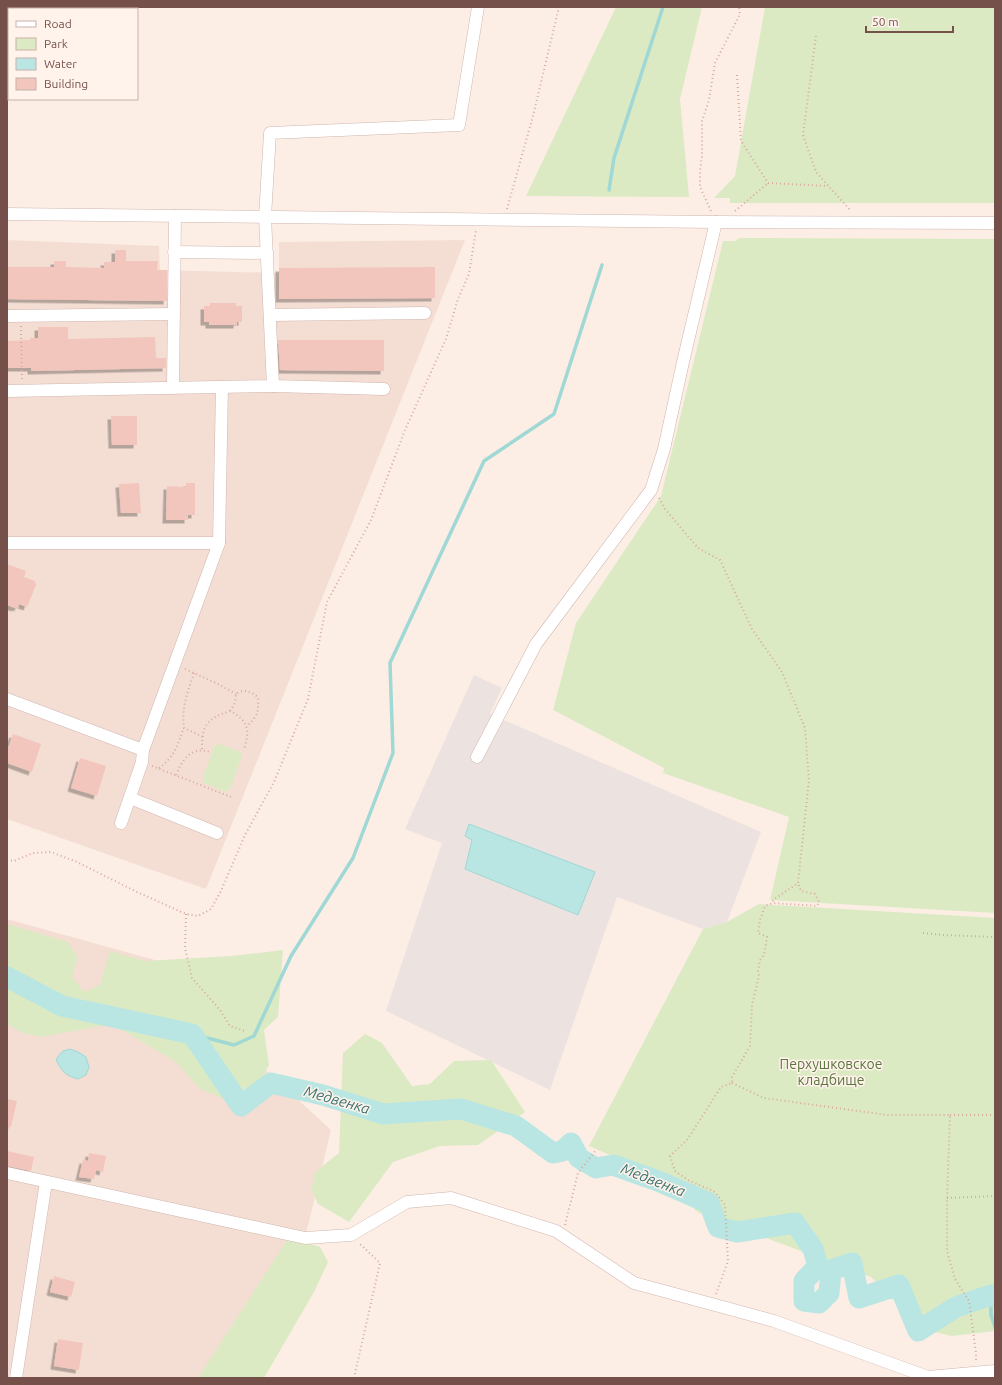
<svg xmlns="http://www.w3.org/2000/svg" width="1002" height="1385" font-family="Ubuntu,sans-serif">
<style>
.residential{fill:#f4ded3}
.industrial{fill:#ece2df}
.green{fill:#dbeac3}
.water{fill:#b9e6e3;stroke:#9fd8d4}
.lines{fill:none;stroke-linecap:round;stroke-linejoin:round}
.stream{stroke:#9fd8d4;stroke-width:3.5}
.river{stroke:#b9e6e3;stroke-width:21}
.building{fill:#f2c6bc;filter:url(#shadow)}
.minor-casing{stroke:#d0b6ae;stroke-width:13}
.path{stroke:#d7a99f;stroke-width:2;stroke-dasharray:1 3;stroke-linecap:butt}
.minor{stroke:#fff;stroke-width:12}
.labels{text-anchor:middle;stroke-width:3;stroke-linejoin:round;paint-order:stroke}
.park-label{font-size:14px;fill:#5b753f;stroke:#fff3eb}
.water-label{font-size:15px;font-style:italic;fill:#3a7471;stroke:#fff3eb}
</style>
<defs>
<filter id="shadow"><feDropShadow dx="-3.5" dy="3.5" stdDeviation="0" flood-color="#0004"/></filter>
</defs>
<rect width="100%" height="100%" fill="#fceee5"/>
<!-- residential -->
<g class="residential">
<polygon points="7,240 159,246 160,270 279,273 279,242 465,240 206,889 7,819"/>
<polygon points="7,919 173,965 233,1040 331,1130 305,1238 217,1378 7,1378"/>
</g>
<!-- industrial -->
<polygon class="industrial" points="474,675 502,688 490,714 761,832 727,922 703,929 617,897 550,1090 386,1011 442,843 405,829"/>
<!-- green -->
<g class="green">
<polygon points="616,7 702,7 680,99 689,197 526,196"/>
<polygon points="765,7 995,7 995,203 730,203 730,198 714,198 735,176"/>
<polygon points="739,238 995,239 995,913 770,900 789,817 663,773 664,768 553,710 576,623 661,496 723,241 735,241"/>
<polygon points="219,744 240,752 242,756 230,789 225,792 204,783 203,777 215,745"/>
<polygon points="759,904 995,918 995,1331 952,1336 927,1330 871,1277 699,1213 667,1186 668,1180 589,1146 703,929 727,922"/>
<polygon points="7,924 68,942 78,957 72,977 84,992 100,985 110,951 145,961 232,956 283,950 278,1017 264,1030 269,1065 260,1081 227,1100 200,1089 176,1062 112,1024 41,1037 23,1033 7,1024"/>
<polygon points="365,1034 382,1043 412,1086 430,1084 454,1061 491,1060 525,1112 478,1145 440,1146 393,1162 349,1222 318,1204 311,1189 315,1172 339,1153 343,1053"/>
<polygon points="289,1237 320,1247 328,1262 314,1292 264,1378 198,1378"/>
</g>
<!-- water -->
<g class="water">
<polygon points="469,824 595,872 578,915 465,869 472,840 465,836"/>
<path d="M70,1049l8,3 8,5 3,10 -3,8 -8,4c-12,-3 -17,-8 -22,-20l7,-8z"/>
</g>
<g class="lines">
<!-- stream -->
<g class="stream">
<polyline points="609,190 614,158 663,7"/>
<polyline points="192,1034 234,1045 254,1036 291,956 353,858 393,753 390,663 484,461 554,414 602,265"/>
<polyline points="991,1295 991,1315 995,1327"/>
</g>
<!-- river -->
<polyline class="river" points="7,977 62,1006 192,1034 241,1106 271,1083 323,1095 383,1114 461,1109 516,1126 553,1153 563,1151 571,1143 579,1158 596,1168 613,1165 658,1181 709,1203 718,1227 737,1232 795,1223 813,1249 818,1266 804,1281 804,1301 819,1303 829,1293 831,1270 852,1263 859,1298 899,1285 918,1331 956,1307 991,1295 995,1297"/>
</g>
<!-- building -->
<g class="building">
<polygon points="115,250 126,250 126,261 158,261 157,270 167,270 167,301 7,299 7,267 54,267 54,261 66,261 66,267 104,268 104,262 115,262"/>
<polygon points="435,267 435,298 279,299 279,268"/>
<polygon points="210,303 236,303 236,306 242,306 242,322 237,322 237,325 209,325 209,322 204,322 204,306 210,306"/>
<polygon points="38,327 68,327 68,339 155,337 156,358 166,358 166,368 31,371 31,368 7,368 7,341 30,340 30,338 38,338"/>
<polygon points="278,340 384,340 384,371 280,370"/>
<polygon points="111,416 137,416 137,445 112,445"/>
<polygon points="139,483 141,513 121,513 119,484"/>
<polygon points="186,483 195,483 195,515 188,515 188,520 166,520 167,486 186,487"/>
<polygon points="7,564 26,571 24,577 35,581 36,585 27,607 19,604 18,608 16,607 15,608 7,605"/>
<polygon points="13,734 41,744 32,772 7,763 7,751"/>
<polygon points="80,758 106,766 97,796 71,788"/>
<polygon points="7,1099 17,1101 11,1127 7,1127"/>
<polygon points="7,1151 34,1157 31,1171 7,1166"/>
<polygon points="89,1153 106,1156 103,1172 96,1170 94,1179 79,1177 83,1160 88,1161"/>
<polygon points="54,1276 75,1282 71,1297 50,1292"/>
<polygon points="58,1339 83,1343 79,1370 54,1366"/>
</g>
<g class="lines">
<!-- minor casing -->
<g class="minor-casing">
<g id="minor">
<polyline points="7,214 716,222 995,223"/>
<polyline points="174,252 267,253"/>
<polyline points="270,315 425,313"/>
<polyline points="7,316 174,314"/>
<polyline points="273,386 384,389"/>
<polyline points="173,388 175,216"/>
<polyline points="7,391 273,386 265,217 270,133 459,125 478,7"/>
<polyline points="7,543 219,543"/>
<polyline points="7,699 143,750 219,543 222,387"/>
<polyline points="477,757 536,644 651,490 664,449 683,362 716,222"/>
<polyline points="130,798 217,833"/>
<polyline points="121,823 142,762 143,750"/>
<polyline points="7,1173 305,1238 351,1235 407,1202 451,1198 556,1231 634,1283 774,1321 928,1377 995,1371"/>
<polyline points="16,1378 46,1182"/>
</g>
</g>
<!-- path -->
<g class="path">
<polyline points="816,36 803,135 816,172 851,211"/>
<polyline points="737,75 741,141 768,183 828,186"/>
<polyline points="507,209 533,116 559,7"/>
<polyline points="711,211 700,187 700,171 702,156 702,121 709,100 715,63 740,14 739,7"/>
<polyline points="735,211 768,183"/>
<polyline points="21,326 22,380"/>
<polyline points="659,498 665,509 698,548 720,560 752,629 782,672 805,728 809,780 798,883 773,900 773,903 817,906 819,902 815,894 801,891 798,883"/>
<polyline points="185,669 218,684 236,694"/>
<path d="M194,673c-6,18 -13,35 -10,55l19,9"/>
<path d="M230,711l5,-8 1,-9c8,-6 15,-2 22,3 1,14 0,19 -11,29"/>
<path d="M202,749c0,-25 5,-30 28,-38 19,10 20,19 14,38"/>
<polyline points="152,766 231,797"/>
<path d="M159,768c16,-11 18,-23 25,-40"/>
<path d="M176,775c6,-15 15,-29 34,-23"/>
<polyline points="7,860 14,861 33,853 51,852 77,862 137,892 186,914 198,916 211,909 221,891 245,835 274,782 308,699 327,602 371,520 405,430 446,339 458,299 469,274 476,230"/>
<polyline points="186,914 185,948 192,978 220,1010 230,1026 245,1031"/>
<polyline points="923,933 943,935 995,937"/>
<polyline points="732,1083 764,1098 887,1115 950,1115 947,1201 947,1251 955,1279 969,1301 976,1353 976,1362"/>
<polyline points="950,1115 995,1115"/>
<polyline points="947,1198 995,1196"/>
<polyline points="565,1225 578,1173 596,1150"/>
<polyline points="716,1294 728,1261 725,1205 715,1192 688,1180 675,1171 670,1156 687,1140 721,1087 732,1083 732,1077 750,1046 752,1005 759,976 758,972 760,960 764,955 767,937 758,933 760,920 765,906 773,903"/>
<polyline points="354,1378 380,1263 359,1243"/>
</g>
<!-- minor -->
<use href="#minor" class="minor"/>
</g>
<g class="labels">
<!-- park labels -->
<g class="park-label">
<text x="831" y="1069">Перхушковское<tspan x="831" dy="16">кладбище</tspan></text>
</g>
<!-- water labels -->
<g class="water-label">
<text transform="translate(337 1100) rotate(16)" y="5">Медвенка</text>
<text transform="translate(653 1180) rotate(21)" y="5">Медвенка</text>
</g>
</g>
<!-- border -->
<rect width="1002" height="1385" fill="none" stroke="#75504a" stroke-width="16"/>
<!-- legend -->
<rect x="8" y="8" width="130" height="92" fill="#fff3eb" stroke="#c8b2ab"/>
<rect x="16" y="21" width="20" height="6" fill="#ffffff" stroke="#c8b2ab"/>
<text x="44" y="28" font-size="12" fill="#75504a">Road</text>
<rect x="16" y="38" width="20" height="12" fill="#dbeac3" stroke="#c8b2ab"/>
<text x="44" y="48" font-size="12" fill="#75504a">Park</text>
<rect x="16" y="58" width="20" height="12" fill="#b9e6e3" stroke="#c8b2ab"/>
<text x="44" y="68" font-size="12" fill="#75504a">Water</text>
<rect x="16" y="78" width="20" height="12" fill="#f2c6bc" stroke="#c8b2ab"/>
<text x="44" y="88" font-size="12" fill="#75504a">Building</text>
<!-- scale -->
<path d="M866 26v6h87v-6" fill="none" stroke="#75504a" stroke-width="2"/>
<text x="872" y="26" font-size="12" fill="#75504a" stroke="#fff3eb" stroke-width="3" paint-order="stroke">50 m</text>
</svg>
